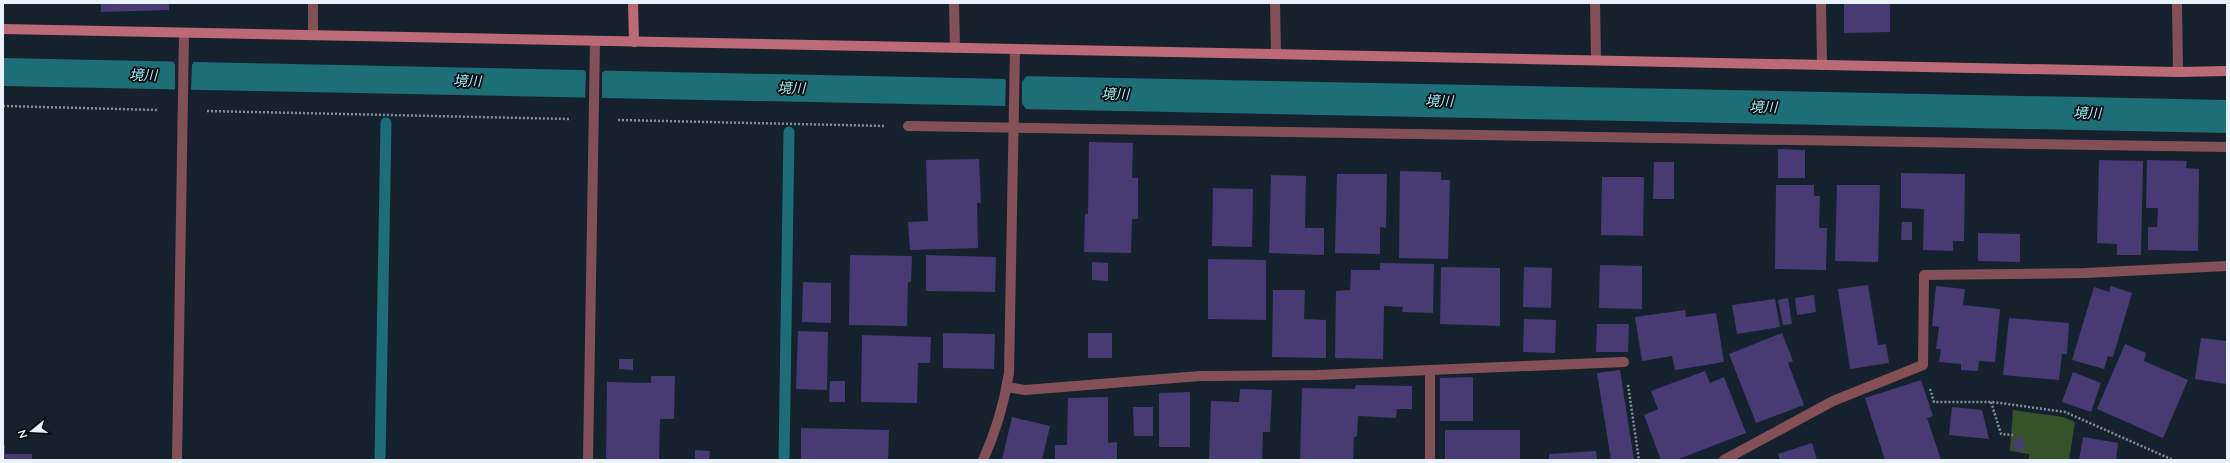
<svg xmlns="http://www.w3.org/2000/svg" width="2230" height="463" font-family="'Nunito Sans','Noto Sans JP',sans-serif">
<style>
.green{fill:#35522b}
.water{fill:#1d6e76}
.pier{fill:#15222e}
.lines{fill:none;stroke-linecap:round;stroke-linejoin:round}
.stream{stroke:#1d6e76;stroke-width:11}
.building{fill:#483a73}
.path{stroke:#86919b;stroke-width:2.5;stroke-dasharray:2 2;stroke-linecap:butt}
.street{stroke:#845058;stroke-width:10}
.secondary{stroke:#bc6a77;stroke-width:10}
.labels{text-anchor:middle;stroke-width:3.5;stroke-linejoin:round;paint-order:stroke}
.water-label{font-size:14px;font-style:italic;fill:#a3eef7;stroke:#060b10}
</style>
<rect width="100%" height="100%" fill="#15222e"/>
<!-- green -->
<polygon class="green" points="2013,410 2063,417 2075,422 2069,460 2029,460 2029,454 2010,451"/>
<!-- water -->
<polygon class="water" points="3,58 1008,79 1021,76 2227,100 2227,133 1020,109 1007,106 3,86"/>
<!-- pier -->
<g class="pier">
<polygon points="172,60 195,60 192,65 191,91 175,91 175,65"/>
<polygon points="583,68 606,69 602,73 602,100 585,99 586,73"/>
<polygon points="1021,74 1028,74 1022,82 1022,103 1027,111 1005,108 1006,81 1003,77"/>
</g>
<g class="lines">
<!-- stream -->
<g class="stream">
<polyline points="380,460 386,123"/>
<polyline points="784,460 789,132"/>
</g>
</g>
<!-- building -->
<g class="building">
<polygon points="101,3 169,3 169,10 101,12"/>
<polygon points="1844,3 1890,3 1890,32 1844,33"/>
<polygon points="1089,142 1133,143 1132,178 1138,178 1138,219 1132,219 1131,253 1084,252 1085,214 1088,214"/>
<polygon points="1778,149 1805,150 1805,178 1778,178"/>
<polygon points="979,159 981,203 977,203 978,248 910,250 908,222 928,221 926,160"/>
<polygon points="2099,160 2143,161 2141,255 2117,255 2117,244 2097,243"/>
<polygon points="2147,160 2187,161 2186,168 2199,169 2198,251 2148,250 2148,227 2157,227 2158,208 2146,208"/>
<polygon points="1654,162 1674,162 1674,199 1653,199"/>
<polygon points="1400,171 1441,172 1441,180 1450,180 1448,259 1399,258"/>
<polygon points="1901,173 1965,174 1964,241 1953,241 1953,251 1923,250 1924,209 1901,208"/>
<polygon points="1337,174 1387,174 1386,228 1380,227 1380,254 1335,253"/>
<polygon points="1271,175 1306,176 1305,228 1324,228 1324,255 1269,253"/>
<polygon points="1602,177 1644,177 1643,236 1601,235"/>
<polygon points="1776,185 1814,185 1814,196 1820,196 1819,228 1827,228 1826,270 1775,269"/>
<polygon points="1837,185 1880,185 1878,262 1835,261"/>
<polygon points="1213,188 1253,189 1252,247 1212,246"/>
<polygon points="1902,222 1912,222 1912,240 1901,240"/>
<polygon points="1978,233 2020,234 2020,262 1978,261"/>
<polygon points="850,255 912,256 911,282 908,282 907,326 849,325"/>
<polygon points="926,255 996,257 995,292 926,291"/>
<polygon points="1208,259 1266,260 1266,320 1208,319"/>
<polygon points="1092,262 1108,263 1108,281 1092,280"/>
<polygon points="1380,263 1434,264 1433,313 1402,312 1403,307 1384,306 1383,359 1335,358 1336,291 1350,290 1351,270 1380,270"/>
<polygon points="1600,265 1642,266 1642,309 1599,308"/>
<polygon points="1441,267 1500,268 1500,326 1440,324"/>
<polygon points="1524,267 1552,268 1551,308 1523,307"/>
<polygon points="803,282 831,283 831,323 802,322"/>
<polygon points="1868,285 1878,345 1886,344 1889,363 1850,369 1838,289"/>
<polygon points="1936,286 1965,289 1963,305 2000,309 1995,362 1979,361 1978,371 1961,370 1961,364 1939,362 1941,349 1936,349 1939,327 1932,326"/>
<polygon points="2111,286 2132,293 2113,357 2108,356 2104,369 2072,360 2094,287 2109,292"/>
<polygon points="1273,290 1305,290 1304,319 1326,320 1326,358 1272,357"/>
<polygon points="1814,295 1816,312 1797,315 1795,298"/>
<polygon points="1788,298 1792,324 1783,325 1778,300"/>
<polygon points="1775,299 1780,327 1737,334 1732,305"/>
<polygon points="1685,310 1686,317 1716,313 1724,362 1675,370 1672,356 1642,361 1635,317"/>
<polygon points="2009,318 2069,323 2067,354 2062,354 2059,380 2003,375"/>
<polygon points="1524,319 1556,320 1555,353 1523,352"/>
<polygon points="1597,324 1629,324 1628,352 1596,352"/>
<polygon points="798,331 828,332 827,390 796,389"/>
<polygon points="943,333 995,334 994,369 943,368"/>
<rect x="1088" y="333" width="24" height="25"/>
<polygon points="1782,333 1793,361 1788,363 1804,405 1756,423 1729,354"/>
<polygon points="862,335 931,337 930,363 918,363 917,403 861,402"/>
<polygon points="2201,338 2227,341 2227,384 2195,379"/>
<polygon points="2125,344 2146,353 2144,361 2188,380 2163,438 2097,409"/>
<polygon points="619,359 633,359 633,370 619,369"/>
<polygon points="1620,370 1634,460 1611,460 1597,373"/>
<polygon points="1705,371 1710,383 1724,377 1746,433 1676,460 1661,460 1644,415 1658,409 1651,391"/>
<polygon points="2073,372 2101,383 2091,412 2062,402"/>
<polygon points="651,376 675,376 674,419 660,419 659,460 606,460 607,382 651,383"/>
<polygon points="1473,377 1473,421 1440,421 1440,378"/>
<polygon points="1921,380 1933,416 1927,418 1941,460 1885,460 1865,398"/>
<polygon points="830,381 845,381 845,402 829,402"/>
<polygon points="1356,385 1412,386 1412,409 1397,409 1396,418 1358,416 1357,436 1354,437 1353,460 1300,460 1302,388 1355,389"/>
<polygon points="1240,389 1272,390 1270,432 1263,432 1262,460 1209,460 1211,401 1239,402"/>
<polygon points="1190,392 1190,447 1159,447 1159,393"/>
<polygon points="1108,397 1108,443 1117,442 1117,460 1055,460 1055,445 1067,445 1068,398"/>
<polygon points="1133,407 1153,407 1153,436 1134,436"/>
<polygon points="1952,407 1982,410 1989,439 1949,435"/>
<polygon points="1012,417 1050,426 1042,460 1002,460"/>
<polygon points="801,428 889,430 888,460 801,460"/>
<rect x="1445" y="430" width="75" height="30"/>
<polygon points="2083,437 2118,443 2116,460 2079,460"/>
<polygon points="2014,438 2024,439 2023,450 2014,450"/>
<polygon points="1812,443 1817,460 1780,460 1778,454"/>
<polygon points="3,445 5,445 5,454 32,454 32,460 3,460"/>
<polygon points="695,450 710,451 709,460 695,460"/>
<polygon points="1596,451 1597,460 1549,460 1549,454"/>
</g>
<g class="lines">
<!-- path -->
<g class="path">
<polyline points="3,106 158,110"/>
<polyline points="207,111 569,119"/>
<polyline points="618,120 885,126"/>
<polyline points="1628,385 1639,460"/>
<polyline points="1930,389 1934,402 1993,402 2065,412 2173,460"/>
<polyline points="1991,402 2001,434 2013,435"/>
</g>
<!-- street -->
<g class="street">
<polyline points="313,3 313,35"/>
<polyline points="954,3 955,48"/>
<polyline points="1275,3 1276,54"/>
<polyline points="1595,3 1596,60"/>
<polyline points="1821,3 1822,65"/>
<polyline points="2177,3 2178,72"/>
<polyline points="908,126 2227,147"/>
<polyline points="1430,370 1624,362"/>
<polyline points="1007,387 1025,390 1200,376 1318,375 1430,370 1430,460"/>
<polyline points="177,460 184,33"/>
<polyline points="588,460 595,41"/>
<path d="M983,460c13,-28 21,-56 26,-87l6,-324"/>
<polyline points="1724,460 1833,401 1923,365 1924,275 2085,273 2227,266"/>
</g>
<!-- secondary -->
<g class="secondary">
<polyline points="633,3 634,42"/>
<polyline points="3,29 2178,72 2227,71"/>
</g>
</g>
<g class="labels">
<!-- water labels -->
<g class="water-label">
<text transform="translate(143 75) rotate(1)" y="5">境川</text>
<text transform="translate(467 81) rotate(1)" y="5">境川</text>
<text transform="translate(791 88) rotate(1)" y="5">境川</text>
<text transform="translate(1115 94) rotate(1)" y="5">境川</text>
<text transform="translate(1439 101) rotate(1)" y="5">境川</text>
<text transform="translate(1763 107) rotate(1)" y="5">境川</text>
<text transform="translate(2087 113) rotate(1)" y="5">境川</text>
</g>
</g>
<!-- border -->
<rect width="2230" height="463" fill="none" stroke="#e9f2fa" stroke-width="8"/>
<!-- north arrow -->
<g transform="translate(32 431) rotate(252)" stroke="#060b10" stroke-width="3" paint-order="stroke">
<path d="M0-3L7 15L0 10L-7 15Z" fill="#e9f2fa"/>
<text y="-6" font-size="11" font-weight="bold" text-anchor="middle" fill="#e9f2fa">N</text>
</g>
</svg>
